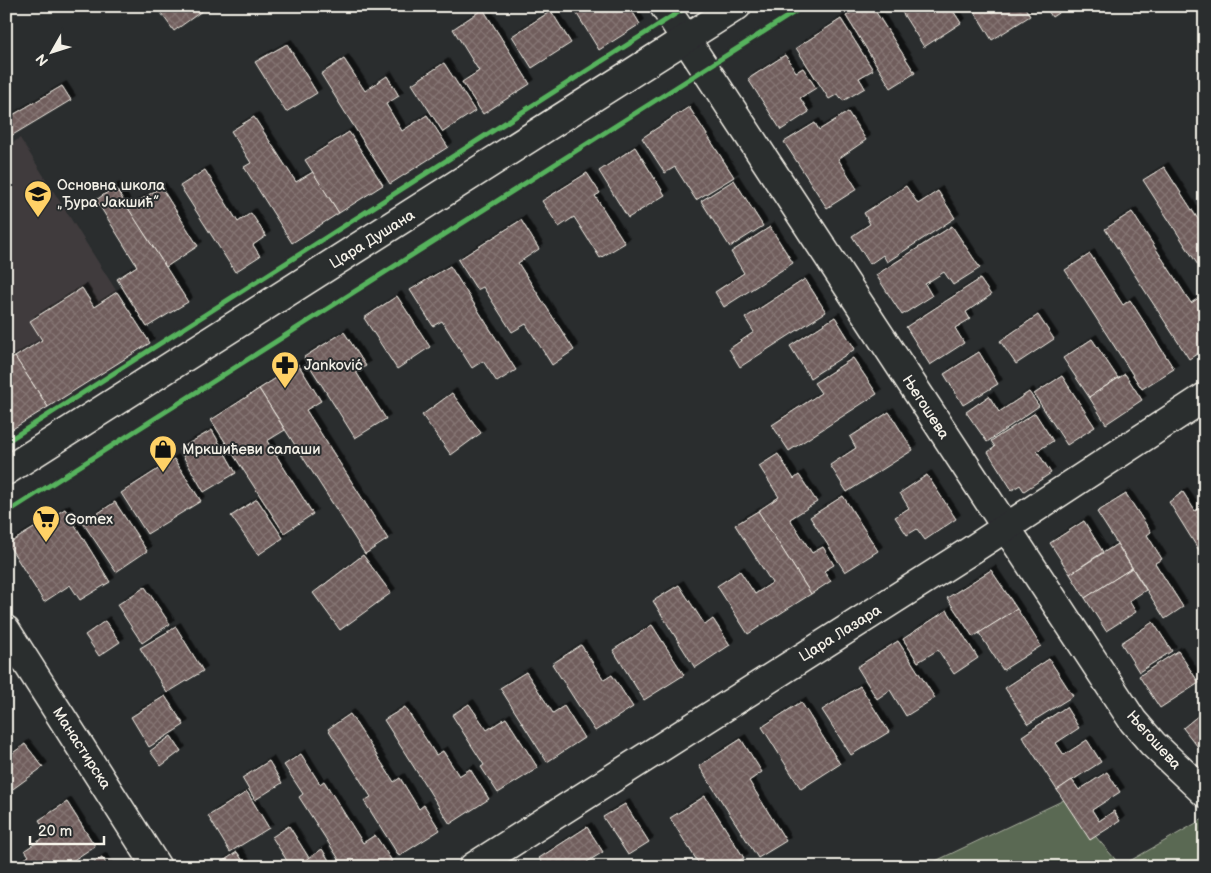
<svg xmlns="http://www.w3.org/2000/svg" width="1211" height="873" font-family="'Balsamiq Sans',sans-serif">
<style>
.built{fill:#3f3b3c}
.grass{fill:#5a6952;stroke:#a7ad9d}
.building{fill:url(#building-cross-hatch);stroke:#f4f1e8;filter:url(#shadow)}
.lines{fill:none;stroke-linecap:round;stroke-linejoin:round}
.minor-casing{stroke:#f4f1e8;stroke-width:31}
.minor{stroke:#2a2d2e;stroke-width:28}
.cycleway-casing{stroke:#2a2d2e;stroke-width:8}
.cycleway{stroke:#56b35d;stroke-width:5}
.labels{text-anchor:middle;stroke-width:4;stroke-linejoin:round;paint-order:stroke}
.poi-label{font-size:15px;fill:#f4f1e8;stroke:#2a2d2e;text-anchor:start}
.street-label{font-size:15px;fill:#f4f1e8;stroke:#2a2d2e}
</style>
<defs>
<pattern id="building-cross-hatch" width="8" height="8" patternUnits="userSpaceOnUse" patternTransform="scale(1.25)"><rect width="8" height="8" fill="#705d5c"/><path d="M0 0l8 8M0 8l8-8" fill="none" stroke="#857573"/></pattern>
<filter id="shadow"><feDropShadow dx="4.5" dy="-4.5" stdDeviation="0" flood-color="#0009"/></filter>
</defs>
<rect width="100%" height="100%" fill="#2a2d2e"/>
<filter id="ink" filterUnits="userSpaceOnUse"><feTurbulence type="fractalNoise" baseFrequency=".02" numOctaves="2"/><feDisplacementMap in="SourceGraphic" scale="10" xChannelSelector="R" yChannelSelector="G"/><feConvolveMatrix kernelMatrix="1 2 1 2 8 2 1 2 1" color-interpolation-filters="sRGB"/></filter>
<g filter="url(#ink)">
<!-- built -->
<polygon class="built" points="20,138 117,292 94,307 82,288 30,321 42,340 16,357 48,407 6,433 6,147"/>
<!-- grass -->
<polygon class="grass" points="1064,800 1121,866 1205,818 1205,867 923,867"/>
<!-- building -->
<g class="building">
<polygon points="156,6 209,6 174,31"/>
<polygon points="572,6 629,6 640,24 599,50"/>
<polygon points="862,6 872,6 915,73 891,88 846,16"/>
<polygon points="898,6 950,6 961,23 924,47"/>
<polygon points="971,6 1024,6 1030,16 992,40"/>
<polygon points="1045,6 1069,6 1052,17"/>
<polygon points="483,9 530,84 483,114 462,82 479,71 453,29"/>
<polygon points="551,11 571,43 532,68 512,36"/>
<polygon points="841,19 873,70 859,78 865,88 843,101 838,94 829,99 796,48"/>
<polygon points="287,44 317,93 286,112 255,62"/>
<polygon points="785,55 796,72 803,68 816,88 800,98 809,112 781,130 748,79"/>
<polygon points="344,59 365,91 387,76 399,96 386,104 402,131 427,115 448,147 390,184 321,74"/>
<polygon points="444,63 475,111 443,132 412,84"/>
<polygon points="62,86 71,100 6,139 6,119"/>
<polygon points="689,107 734,177 696,200 675,167 665,173 642,138"/>
<polygon points="848,112 866,140 838,159 857,189 827,208 784,142 815,123 819,130"/>
<polygon points="254,117 296,182 313,172 339,213 292,243 244,167 251,163 231,131"/>
<polygon points="349,132 383,185 339,213 305,160"/>
<polygon points="635,147 665,195 628,218 599,171"/>
<polygon points="1164,167 1205,230 1205,276 1143,180"/>
<polygon points="205,170 238,222 251,213 266,236 253,245 260,256 235,272 180,186"/>
<polygon points="587,173 600,193 595,196 625,243 600,258 574,217 559,227 542,201"/>
<polygon points="734,180 763,226 730,247 701,201"/>
<polygon points="906,186 918,204 938,191 955,218 887,262 883,255 870,264 852,236 870,224 864,213"/>
<polygon points="115,187 188,302 147,327 117,279 137,266 96,200"/>
<polygon points="161,187 198,246 166,267 128,208"/>
<polygon points="1132,212 1191,303 1205,294 1205,349 1189,359 1105,229"/>
<polygon points="521,220 539,249 518,263 574,350 552,365 526,324 512,332 483,287 477,290 458,260"/>
<polygon points="952,226 980,268 953,285 944,272 925,284 932,296 902,315 876,275"/>
<polygon points="770,227 793,263 724,307 715,292 744,273 731,252"/>
<polygon points="1090,254 1123,305 1130,300 1174,369 1142,389 1065,270"/>
<polygon points="450,266 516,370 497,382 483,361 472,368 442,321 433,326 410,290"/>
<polygon points="805,279 826,312 740,367 729,349 754,332 745,318"/>
<polygon points="980,279 991,295 966,312 970,319 955,328 964,343 930,365 906,327"/>
<polygon points="82,288 94,307 117,292 150,343 48,407 15,357 42,340 30,321"/>
<polygon points="397,296 430,347 397,369 364,318"/>
<polygon points="1038,315 1054,339 1016,364 1000,341"/>
<polygon points="835,317 855,349 810,378 790,346"/>
<polygon points="344,332 366,366 356,372 386,419 355,438 304,357"/>
<polygon points="1092,339 1118,378 1089,397 1063,358"/>
<polygon points="979,352 998,384 963,405 944,374"/>
<polygon points="15,357 48,407 6,433 6,362"/>
<polygon points="853,358 877,394 789,451 772,425 821,393 814,383"/>
<polygon points="298,364 321,401 306,410 388,539 365,554 259,389"/>
<polygon points="1125,374 1142,400 1106,424 1089,397"/>
<polygon points="1062,376 1095,427 1067,445 1034,394"/>
<polygon points="259,389 285,430 267,441 313,514 284,533 211,420"/>
<polygon points="1029,392 1039,406 987,442 966,412 989,396 999,412"/>
<polygon points="452,393 481,433 451,455 422,415"/>
<polygon points="889,412 913,450 847,492 830,465 856,448 850,437"/>
<polygon points="1035,413 1053,441 1037,451 1051,473 1024,491 1020,485 1012,490 988,452 995,447 991,441"/>
<polygon points="212,430 236,473 204,492 179,449"/>
<polygon points="778,454 794,479 799,475 817,502 790,519 812,553 823,547 834,565 824,571 831,581 811,594 758,511 779,497 759,466"/>
<polygon points="174,459 201,501 147,534 121,493"/>
<polygon points="927,475 956,519 925,540 917,529 907,535 895,517 909,508 900,493"/>
<polygon points="1183,492 1195,511 1205,505 1205,560 1169,502"/>
<polygon points="1126,494 1151,532 1147,535 1162,559 1155,563 1183,607 1165,619 1097,512"/>
<polygon points="843,496 878,551 845,572 810,517"/>
<polygon points="257,499 283,538 258,555 231,516"/>
<polygon points="115,502 147,551 116,572 83,523"/>
<polygon points="65,509 110,582 80,600 70,585 44,602 8,544"/>
<polygon points="758,511 811,594 748,634 717,586 740,571 755,594 772,583 735,525"/>
<polygon points="1084,521 1103,552 1070,574 1050,543"/>
<polygon points="1117,544 1132,568 1085,598 1070,574"/>
<polygon points="363,555 391,593 340,630 313,593"/>
<polygon points="1132,568 1146,590 1129,601 1136,612 1106,631 1085,598"/>
<polygon points="991,570 1017,609 973,637 947,598"/>
<polygon points="679,585 705,625 713,619 730,645 695,668 653,601"/>
<polygon points="145,587 170,624 142,643 117,605"/>
<polygon points="1017,609 1041,646 1003,670 979,633"/>
<polygon points="947,610 978,658 954,674 938,650 918,662 903,639"/>
<polygon points="105,621 120,642 99,656 85,635"/>
<polygon points="1153,622 1172,651 1139,672 1121,643"/>
<polygon points="652,625 684,675 644,700 613,650"/>
<polygon points="176,627 203,671 167,693 140,648"/>
<polygon points="898,641 935,698 906,716 890,690 877,699 857,667"/>
<polygon points="581,645 604,680 612,675 633,707 595,731 552,664"/>
<polygon points="1178,651 1199,683 1160,708 1139,676"/>
<polygon points="1049,659 1073,696 1028,724 1005,688"/>
<polygon points="526,672 553,713 564,706 584,738 547,762 500,688"/>
<polygon points="860,686 889,732 851,755 822,710"/>
<polygon points="165,696 184,725 149,747 131,717"/>
<polygon points="801,702 840,764 801,789 762,727"/>
<polygon points="469,704 487,730 506,718 538,768 498,793 481,767 484,765 452,715"/>
<polygon points="405,707 436,755 443,751 459,776 470,769 489,799 450,824 384,720"/>
<polygon points="1066,707 1079,728 1056,743 1064,755 1087,740 1101,762 1057,790 1022,736"/>
<polygon points="1205,710 1205,756 1183,728"/>
<polygon points="350,714 394,782 400,778 419,809 424,805 440,830 399,856 364,801 371,797 328,729"/>
<polygon points="171,736 181,751 161,766 150,751"/>
<polygon points="741,739 762,772 749,781 786,841 758,858 699,766"/>
<polygon points="25,744 43,767 6,794 6,758"/>
<polygon points="301,754 320,784 324,781 363,843 375,835 392,861 383,867 344,867 299,797 303,794 284,765"/>
<polygon points="269,761 282,783 255,800 242,778"/>
<polygon points="1107,772 1120,792 1092,810 1099,821 1114,811 1120,821 1090,840 1057,790 1072,780 1079,790"/>
<polygon points="247,792 269,828 230,852 208,816"/>
<polygon points="705,796 744,858 729,867 701,867 670,818"/>
<polygon points="67,802 95,846 63,867 12,867 29,856 25,850 48,835 39,820"/>
<polygon points="625,804 649,842 628,855 603,817"/>
<polygon points="289,826 309,858 293,867 291,867 272,837"/>
<polygon points="587,827 603,852 587,862 590,867 545,867 539,858"/>
<polygon points="322,849 333,867 293,867 309,858"/>
<polygon points="237,852 247,867 214,867"/>
<polygon points="102,857 108,867 87,867"/>
</g>
<g class="lines">
<!-- minor casing -->
<g class="minor-casing">
<g id="minor">
<polyline points="664,6 1133,721 1153,744 1205,793"/>
<polyline points="6,471 737,6"/>
<polyline points="6,630 157,867"/>
<polyline points="473,867 970,551 1205,397"/>
</g>
</g>
<!-- minor -->
<use href="#minor" class="minor"/>
<!-- cycleway casing -->
<g class="cycleway-casing">
<g id="cycleway">
<polyline points="6,442 688,6"/>
<polyline points="6,513 804,6"/>
</g>
</g>
<!-- cycleway -->
<use href="#cycleway" class="cycleway"/>
</g>
</g>
<!-- icons -->
<defs>
<g id="school-pin" transform="scale(1.4375)"><path d="M0 17L-7.5 6A9.5 9.5 0 1 1 7.5 6Z" fill="#ffd166" stroke="#2a2d2e"/><path d="M0-5L7-2L0 1L-7-2ZM-4 1L0 2.5L4 1V4Q0 6-4 4Z" fill="#111"/></g>
<g id="pharmacy-pin" transform="scale(1.4375)"><path d="M0 17L-7.5 6A9.5 9.5 0 1 1 7.5 6Z" fill="#ffd166" stroke="#2a2d2e"/><path d="M-2-6h4v4h4v4h-4v4h-4v-4h-4v-4h4Z" fill="#111"/></g>
<g id="shop-pin" transform="scale(1.4375)"><path d="M0 17L-7.5 6A9.5 9.5 0 1 1 7.5 6Z" fill="#ffd166" stroke="#2a2d2e"/><path d="M-5-2.5h2.3a2.7 3.5 0 0 1 5.4 0H5L5.5 6h-11ZM-1.5-2.5h3a1.5 2.3 0 0 0-3 0Z" fill="#111"/></g>
<g id="supermarket-pin" transform="scale(1.4375)"><path d="M0 17L-7.5 6A9.5 9.5 0 1 1 7.5 6Z" fill="#ffd166" stroke="#2a2d2e"/><path d="M-6-5.5h2.5l.6 2H6L4.5 2H-2.5L-4.4-4H-6ZM-1.5 3.2a1.3 1.3 0 1 0 .1 0ZM3 3.2a1.3 1.3 0 1 0 .1 0Z" fill="#111"/></g>
</defs>
<g fill-rule="evenodd">
<use href="#school-pin" x="38" y="194"/>
<use href="#pharmacy-pin" x="285" y="365"/>
<use href="#shop-pin" x="163" y="449"/>
<use href="#supermarket-pin" x="46" y="519"/>
</g>
<g class="labels">
<!-- poi labels -->
<g class="poi-label">
<text x="57" y="190">Основна школа<tspan x="57" dy="17">„Ђура Јакшић”</tspan></text>
<text x="304" y="370">Janković</text>
<text x="182" y="454">Мркшићеви салаши</text>
<text x="65" y="524">Gomex</text>
</g>
<!-- street labels -->
<g class="street-label">
<text transform="translate(372 239) rotate(-32)" y="5">Цара Душана</text>
<text transform="translate(926 407) rotate(57)" y="5">Његошева</text>
<text transform="translate(840 633) rotate(-32)" y="5">Цара Лазара</text>
<text transform="translate(1154 740) rotate(48)" y="5">Његошева</text>
<text transform="translate(82 748) rotate(57)" y="5">Манастирска</text>
</g>
</g>
<!-- margin -->
<rect width="1211" height="873" fill="none" stroke="#2a2d2e" stroke-width="25"/>
<rect x="12" y="12" width="1186" height="848" fill="none" stroke="#f4f1e8" stroke-width="2" filter="url(#ink)"/>
<!-- north arrow -->
<g transform="translate(52 52) rotate(231)" stroke="#2a2d2e" stroke-width="4" paint-order="stroke">
<path d="M0-4L9 19L0 12L-9 19Z" fill="#f4f1e8"/>
<text y="-8" font-size="14" font-weight="bold" text-anchor="middle" fill="#f4f1e8">N</text>
</g>
<!-- scale -->
<path d="M30 836v8h74v-8" fill="none" stroke="#f4f1e8" stroke-width="2.5"/>
<text x="38" y="836" font-size="15" fill="#f4f1e8" stroke="#2a2d2e" stroke-width="4" paint-order="stroke">20 m</text>
</svg>
